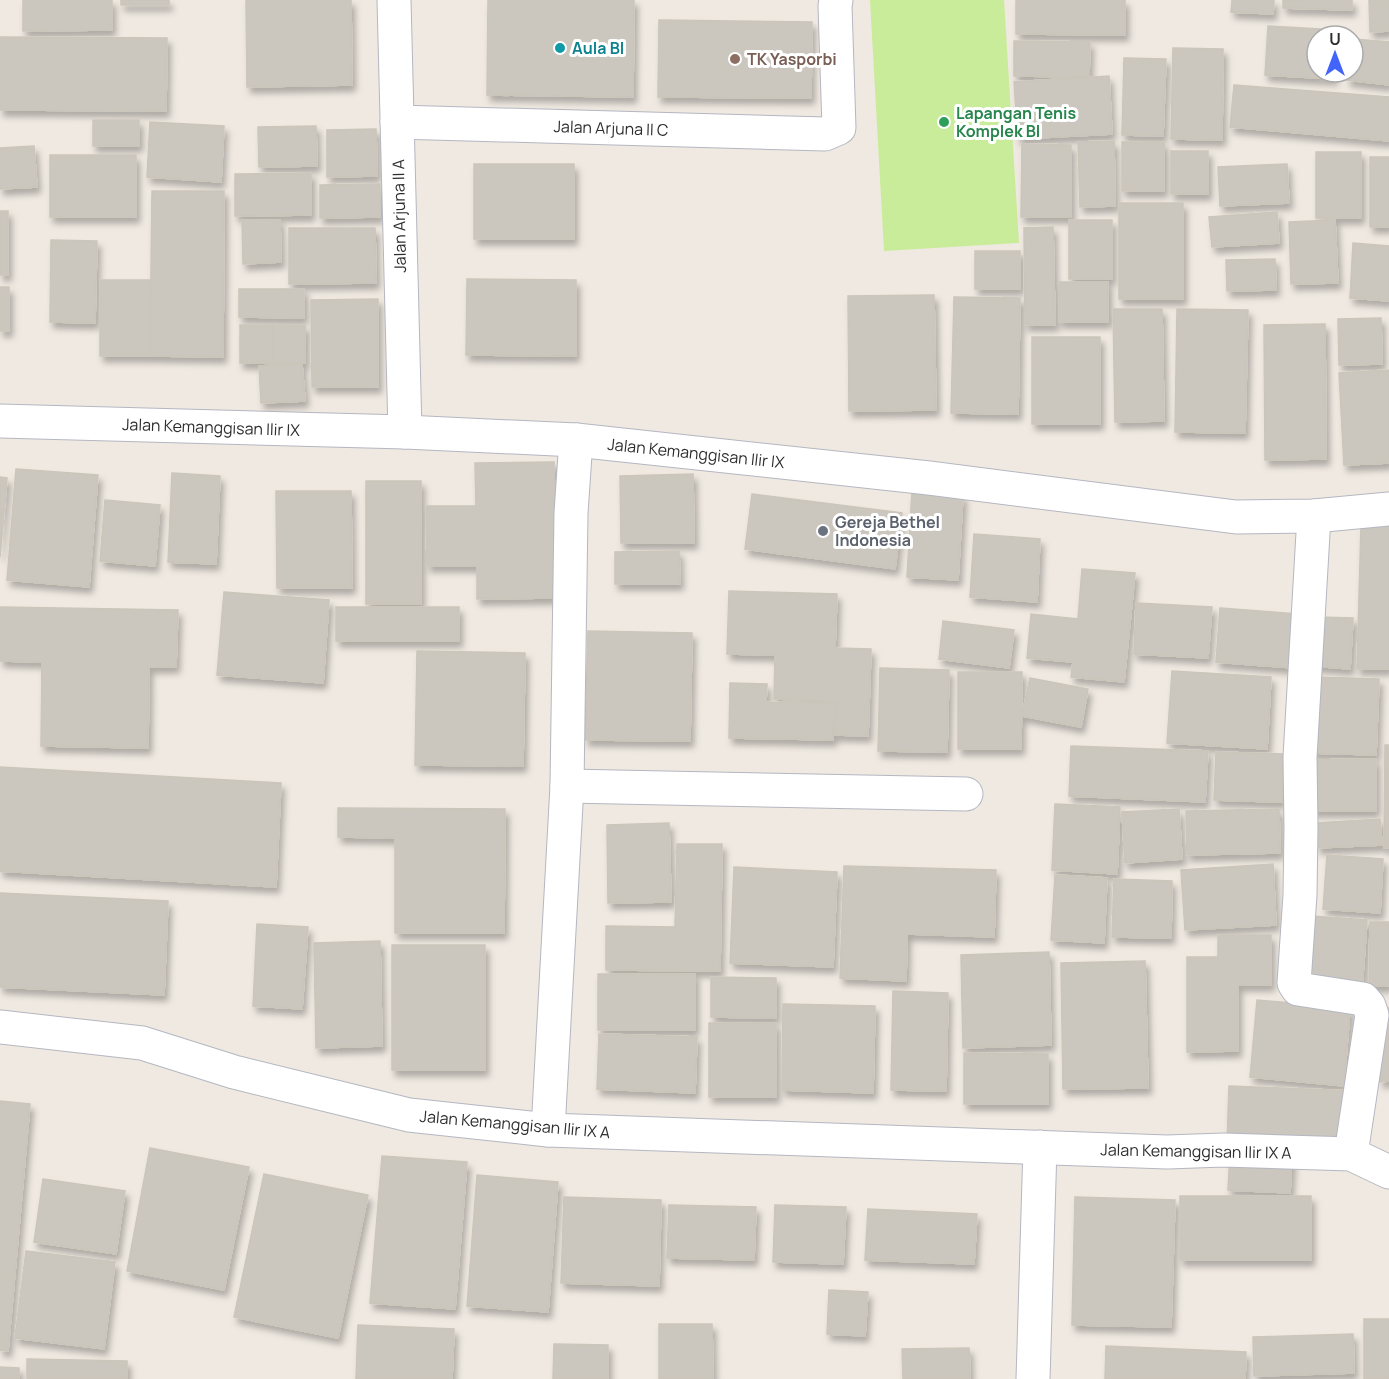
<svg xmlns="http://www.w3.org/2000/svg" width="1389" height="1379" font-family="Manrope,sans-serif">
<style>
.pitch{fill:#c9ec9a}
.building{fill:#cbc7bf;stroke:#cbc5ba;stroke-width:1.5;filter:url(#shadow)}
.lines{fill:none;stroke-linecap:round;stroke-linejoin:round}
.minor-casing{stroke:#b4b7c1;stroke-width:35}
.tertiary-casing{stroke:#b4b7c1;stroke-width:35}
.minor{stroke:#fff;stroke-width:33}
.tertiary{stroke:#fff;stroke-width:33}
.culture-dot{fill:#0f9aa8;stroke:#fff;stroke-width:2}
.education-dot{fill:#8d6e63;stroke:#fff;stroke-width:2}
.leisure-dot{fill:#2e9e5b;stroke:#fff;stroke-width:2}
.worship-dot{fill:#6b7280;stroke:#fff;stroke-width:2}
.labels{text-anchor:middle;stroke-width:6;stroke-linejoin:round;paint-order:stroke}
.culture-label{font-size:16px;font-weight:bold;fill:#0d838f;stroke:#fff;text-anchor:start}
.education-label{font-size:16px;font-weight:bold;fill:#785e54;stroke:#fff;text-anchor:start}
.leisure-label{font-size:16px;font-weight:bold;fill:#27864d;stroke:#fff;text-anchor:start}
.street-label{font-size:16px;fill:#2e2e2e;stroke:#fff}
.worship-label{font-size:16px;font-weight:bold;fill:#5b616d;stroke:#fff;text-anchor:start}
</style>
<defs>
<filter id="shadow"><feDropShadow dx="3.5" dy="6" stdDeviation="3" flood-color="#0004"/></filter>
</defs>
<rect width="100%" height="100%" fill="#efe9e1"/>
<!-- pitch -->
<polygon class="pitch" points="870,0 1004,0 1019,243 884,251"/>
<!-- building -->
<g class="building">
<polygon points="23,0 112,0 112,30 23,31"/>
<rect x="121" y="0" width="48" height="5"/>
<polygon points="246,0 351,0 352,85 247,87"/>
<polygon points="488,0 634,0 633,97 487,95"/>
<polygon points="1016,0 1125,0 1125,35 1016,34"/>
<polygon points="1232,0 1274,0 1273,14 1231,12"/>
<polygon points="1283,0 1352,0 1352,10 1283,8"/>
<polygon points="1369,0 1389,0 1389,31 1370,32"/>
<polygon points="659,20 812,22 811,98 658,97"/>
<polygon points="1268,26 1337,30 1337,36 1317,36 1317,72 1334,72 1334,79 1265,75"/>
<polygon points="0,37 167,38 166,111 0,110"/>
<polygon points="1353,39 1389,42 1389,85 1347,80 1348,72 1353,72"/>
<polygon points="1014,41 1090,42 1089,77 1014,76"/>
<polygon points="1173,48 1223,49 1222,140 1171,139"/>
<polygon points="1124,58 1166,59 1163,136 1122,135"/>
<polygon points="1109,76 1112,134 1018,139 1014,82"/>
<polygon points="1234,85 1389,97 1389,141 1230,127"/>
<rect x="93" y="120" width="46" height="26"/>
<polygon points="150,122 224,126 221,182 147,177"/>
<polygon points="316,126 317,166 259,167 258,127"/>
<polygon points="376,129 377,176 327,177 327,130"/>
<polygon points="1114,141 1115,206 1080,207 1078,142"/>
<rect x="1122" y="142" width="42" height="49"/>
<polygon points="1022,144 1071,145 1071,217 1021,217"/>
<polygon points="34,146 37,187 0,189 0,148"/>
<rect x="1171" y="151" width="37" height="43"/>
<rect x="1316" y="152" width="45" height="66"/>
<rect x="50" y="155" width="86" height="62"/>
<rect x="1370" y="157" width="19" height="70"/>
<rect x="474" y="164" width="100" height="75"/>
<polygon points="1287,164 1289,203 1220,206 1218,167"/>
<polygon points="311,173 311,215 235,216 235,174"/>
<polygon points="380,184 380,217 320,218 320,185"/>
<polygon points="152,191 224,191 223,357 150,356"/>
<rect x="1119" y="203" width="64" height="96"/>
<rect x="0" y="211" width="8" height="64"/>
<polygon points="1277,212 1279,243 1212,247 1209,217"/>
<polygon points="242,220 280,220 281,262 243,264"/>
<rect x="1069" y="220" width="43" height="59"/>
<polygon points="1335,220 1338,283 1291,284 1289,222"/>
<polygon points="1053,227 1055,325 1025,325 1024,228"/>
<polygon points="289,228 375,228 376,283 289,284"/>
<polygon points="51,240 97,241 95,323 50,322"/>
<polygon points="1353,243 1389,246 1389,301 1350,298"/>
<rect x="975" y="251" width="45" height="38"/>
<polygon points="1275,259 1276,290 1227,291 1226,260"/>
<polygon points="467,279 576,280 576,356 466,355"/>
<rect x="100" y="280" width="50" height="76"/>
<rect x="1059" y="282" width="49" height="40"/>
<rect x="0" y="287" width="9" height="44"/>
<polygon points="239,289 304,289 304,318 239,317"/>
<polygon points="934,295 936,410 849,411 848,296"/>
<polygon points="954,297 1020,298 1018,414 951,413"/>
<polygon points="378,299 378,387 312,387 311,300"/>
<polygon points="1113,309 1162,309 1164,421 1115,422"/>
<polygon points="1177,309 1248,310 1245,433 1175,432"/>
<polygon points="1381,318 1382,364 1339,365 1338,319"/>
<polygon points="1325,324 1326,459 1265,460 1264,325"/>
<rect x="240" y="325" width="33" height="38"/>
<rect x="273" y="325" width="32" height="38"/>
<rect x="1032" y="337" width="68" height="87"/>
<polygon points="302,364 305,401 261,403 259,366"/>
<polygon points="1389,370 1389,463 1344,465 1339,373"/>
<polygon points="554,462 556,598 477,599 477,566 427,566 426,506 476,506 475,463"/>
<polygon points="16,469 98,475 89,587 7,580"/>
<polygon points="172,473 220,476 216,564 168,562"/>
<polygon points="693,474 694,543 621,543 620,476"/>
<polygon points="0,477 7,478 0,557"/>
<rect x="366" y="481" width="55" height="123"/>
<polygon points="276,491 351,491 352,588 277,588"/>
<polygon points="912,491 963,495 958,580 907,577"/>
<polygon points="752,494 902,513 895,569 745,549"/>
<polygon points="105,500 160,505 155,566 100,561"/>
<polygon points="1361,525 1389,525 1389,669 1357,669"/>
<polygon points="974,534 1040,539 1037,602 970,597"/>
<polygon points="679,551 680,584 615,584 615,552"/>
<polygon points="1082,569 1135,573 1124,682 1071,677 1073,662 1027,658 1031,614 1078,619"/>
<polygon points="729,591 837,594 835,648 871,649 868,736 835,735 836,701 774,699 775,655 727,654"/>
<polygon points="224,592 329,600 323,683 217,675"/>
<polygon points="1136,603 1212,607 1208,658 1134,654"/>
<polygon points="0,607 178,610 176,667 149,667 148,748 41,746 42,662 0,661"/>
<rect x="336" y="607" width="123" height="34"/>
<polygon points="1220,608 1297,614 1293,668 1216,662"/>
<polygon points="1316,617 1353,618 1350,669 1312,666"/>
<polygon points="943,621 1014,630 1009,668 939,659"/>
<polygon points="588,631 692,633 690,741 585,740"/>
<polygon points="417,651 525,653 523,766 415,765"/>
<polygon points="880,668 949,670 947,752 878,751"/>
<polygon points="1172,671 1271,677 1267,749 1167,743"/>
<polygon points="958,672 1022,672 1021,749 958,749"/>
<polygon points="1313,677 1379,679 1376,755 1311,753"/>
<polygon points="1030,678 1088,689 1081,727 1022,716"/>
<polygon points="730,683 767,684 766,702 834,703 833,740 729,738"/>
<polygon points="1385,745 1389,745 1389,848 1384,848"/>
<polygon points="1071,746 1208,751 1205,802 1069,796"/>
<polygon points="1216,752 1283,754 1282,802 1214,800"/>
<polygon points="1376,759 1376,811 1311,811 1311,760"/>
<polygon points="0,767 281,783 276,887 0,871"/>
<polygon points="1055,804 1120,807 1117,874 1052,870"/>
<polygon points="338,808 505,809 504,933 395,933 395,838 338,837"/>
<polygon points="1179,809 1182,859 1125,863 1122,812"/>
<polygon points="1279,809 1280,853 1187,855 1186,811"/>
<polygon points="1380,819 1382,845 1317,848 1316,823"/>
<polygon points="669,823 671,902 608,903 607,825"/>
<polygon points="677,844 722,844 720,971 606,970 606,926 675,927"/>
<polygon points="1327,855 1383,859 1380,913 1323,909"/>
<polygon points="1273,864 1276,925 1185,930 1181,870"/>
<polygon points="844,866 996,870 994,937 907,934 906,981 840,978"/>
<polygon points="734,867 837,872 833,967 730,963"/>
<polygon points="1055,875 1107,878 1104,943 1051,940"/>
<polygon points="1114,879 1172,881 1171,938 1112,937"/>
<polygon points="0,893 168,901 164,995 0,987"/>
<polygon points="1311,916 1367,920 1362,989 1306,985"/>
<polygon points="1370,922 1389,922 1389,986 1369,986"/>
<polygon points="257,924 308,927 302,1009 253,1006"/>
<polygon points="1218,935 1271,935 1271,985 1238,985 1238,1051 1187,1052 1187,957 1218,957"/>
<polygon points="380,941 382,1046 316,1048 314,943"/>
<rect x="392" y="945" width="93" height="125"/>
<polygon points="1049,952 1051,1045 963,1048 961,955"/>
<polygon points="1145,961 1148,1088 1063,1089 1061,963"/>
<rect x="598" y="974" width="97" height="56"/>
<polygon points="711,977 776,978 776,1018 711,1017"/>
<polygon points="893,991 948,993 946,1091 891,1090"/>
<polygon points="1257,1000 1350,1008 1344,1086 1250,1077"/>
<polygon points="783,1004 875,1006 873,1093 782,1090"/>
<polygon points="1378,1008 1389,1008 1389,1081 1380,1082"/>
<rect x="709" y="1023" width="67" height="74"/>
<polygon points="599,1034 697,1037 695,1093 597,1089"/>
<polygon points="964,1053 1048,1054 1048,1104 964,1104"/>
<polygon points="1229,1086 1353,1091 1350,1151 1227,1145"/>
<polygon points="0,1101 30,1104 8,1351 0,1350"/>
<polygon points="150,1148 249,1167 224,1290 127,1271"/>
<polygon points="1230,1154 1292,1157 1290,1193 1228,1190"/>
<polygon points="382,1156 467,1162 455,1309 370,1303"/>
<polygon points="264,1174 368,1195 338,1338 234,1317"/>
<polygon points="477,1175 558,1182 548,1312 467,1306"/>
<polygon points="43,1179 125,1191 116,1254 34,1242"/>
<rect x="1180" y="1196" width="131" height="64"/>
<polygon points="564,1197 661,1200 659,1286 561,1283"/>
<polygon points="1075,1197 1175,1200 1171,1327 1072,1325"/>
<polygon points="669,1205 756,1207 754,1260 667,1258"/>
<polygon points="775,1205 846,1207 843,1264 773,1262"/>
<polygon points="868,1209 977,1214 974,1264 865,1260"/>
<polygon points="26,1251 115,1262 104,1349 15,1338"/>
<polygon points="829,1290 868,1292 865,1336 827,1334"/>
<rect x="1364" y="1319" width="25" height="60"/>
<polygon points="659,1324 712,1324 713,1379 659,1379"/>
<polygon points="358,1325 454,1329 452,1379 356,1379"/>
<polygon points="1353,1334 1354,1373 1254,1376 1253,1337"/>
<polygon points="554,1344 608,1345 608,1379 553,1379"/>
<polygon points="1106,1346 1246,1352 1245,1379 1105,1379"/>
<polygon points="969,1348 970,1379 903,1379 902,1349"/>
<polygon points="27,1359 127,1361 127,1379 27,1379"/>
<polygon points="0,1367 19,1368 19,1379 0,1379"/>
</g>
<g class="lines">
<!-- minor casing -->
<g class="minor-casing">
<g id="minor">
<polyline points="394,0 405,432"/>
<polyline points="397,122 825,134 839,128 835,6 836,0"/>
<polyline points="1314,516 1300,757 1301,827 1300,895 1294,983 1298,989 1363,999 1369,1006 1372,1015 1351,1154"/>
<polyline points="567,786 966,794"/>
<polyline points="0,1027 142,1043 234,1072 409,1115 548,1130 1167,1152 1224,1150 1351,1154 1389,1172"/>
<polyline points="548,1130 567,786 571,513 576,440"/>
<polyline points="1033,1379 1040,1147"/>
</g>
</g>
<!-- tertiary casing -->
<g class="tertiary-casing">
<polyline id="tertiary" points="0,421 405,432 576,440 929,478 1236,517 1314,516 1389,509"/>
</g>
<!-- minor -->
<use href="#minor" class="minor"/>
<!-- tertiary -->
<use href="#tertiary" class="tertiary"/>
</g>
<!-- markers -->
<circle class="culture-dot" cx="560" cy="48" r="6"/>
<circle class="education-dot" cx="735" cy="59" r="6"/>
<circle class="leisure-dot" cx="944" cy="122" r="6"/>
<circle class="worship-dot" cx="823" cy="531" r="6"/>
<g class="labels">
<!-- culture labels -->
<g class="culture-label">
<text x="572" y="54">Aula BI</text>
</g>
<!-- education labels -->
<g class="education-label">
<text x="747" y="65">TK Yasporbi</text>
</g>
<!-- leisure labels -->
<g class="leisure-label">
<text x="956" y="119">Lapangan Tenis<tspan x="956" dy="18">Komplek BI</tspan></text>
</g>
<!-- street labels -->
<g class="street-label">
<text transform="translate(611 128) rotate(2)" y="6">Jalan Arjuna II C</text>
<text transform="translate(399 216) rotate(-91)" y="6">Jalan Arjuna II A</text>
<text transform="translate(211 427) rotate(2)" y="6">Jalan Kemanggisan Ilir IX</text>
<text transform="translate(696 453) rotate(6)" y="6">Jalan Kemanggisan Ilir IX</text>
<text transform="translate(515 1124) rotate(5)" y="6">Jalan Kemanggisan Ilir IX A</text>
<text transform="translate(1196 1151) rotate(1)" y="6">Jalan Kemanggisan Ilir IX A</text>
</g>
<!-- worship labels -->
<g class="worship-label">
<text x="835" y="528">Gereja Bethel<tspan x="835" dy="18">Indonesia</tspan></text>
</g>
</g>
<!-- north arrow -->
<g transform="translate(1335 54)"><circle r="28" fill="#ffffff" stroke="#ababab" stroke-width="1.5"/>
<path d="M0-4.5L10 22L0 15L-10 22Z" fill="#4264fb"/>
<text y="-9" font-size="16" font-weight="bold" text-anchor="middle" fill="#2e2e2e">U</text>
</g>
</svg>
